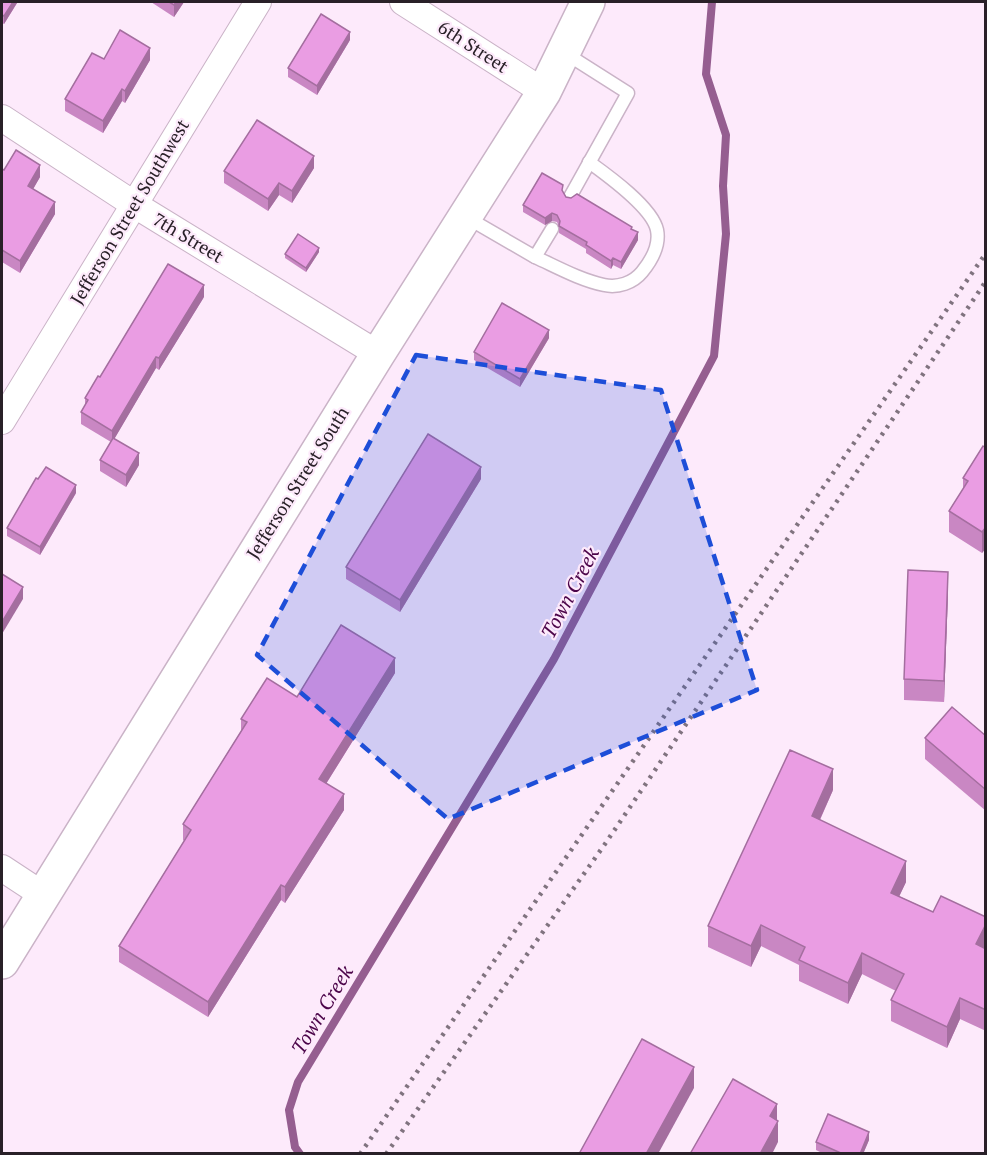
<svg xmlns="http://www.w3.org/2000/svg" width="987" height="1155" font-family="'PT Serif',serif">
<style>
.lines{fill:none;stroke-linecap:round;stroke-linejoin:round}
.stream{stroke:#955e90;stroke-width:8}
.service-casing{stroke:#cab3c7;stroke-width:15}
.minor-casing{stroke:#cab3c7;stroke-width:28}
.secondary-casing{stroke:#cab3c7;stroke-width:36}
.service{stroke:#fff;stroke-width:12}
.minor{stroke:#fff;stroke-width:26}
.secondary{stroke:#fff;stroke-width:33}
.rail{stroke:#80737f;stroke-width:4.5;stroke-dasharray:3 6;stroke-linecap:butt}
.wall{fill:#c987c3}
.shaded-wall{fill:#a46e9f}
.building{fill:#ea9de3;stroke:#a46e9f;stroke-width:1.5}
.marked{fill:#1d4ed8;fill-opacity:0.2;stroke:#1d4ed8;stroke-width:4.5;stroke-dasharray:12 8;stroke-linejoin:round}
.labels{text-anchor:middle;stroke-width:4.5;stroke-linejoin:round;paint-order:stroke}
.street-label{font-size:18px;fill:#292028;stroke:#fdeafb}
.water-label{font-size:20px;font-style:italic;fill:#4c054a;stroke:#fdeafb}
</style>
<rect width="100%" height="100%" fill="#fdeafb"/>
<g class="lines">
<!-- stream -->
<polyline class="stream" points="300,1154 295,1147 289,1110 298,1082 554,659 714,356 726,234 723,186 726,135 706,74 712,2"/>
<!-- service casing -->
<g class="service-casing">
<g id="service">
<polyline points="565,53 628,93 570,197"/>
<polyline points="466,217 535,257 552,229"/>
<path d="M535,257c22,10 45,23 69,28 14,3 29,-2 38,-13 9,-11 18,-27 15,-42 -5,-23 -50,-55 -68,-68"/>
</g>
</g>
<!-- minor casing -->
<g class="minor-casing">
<g id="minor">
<polyline points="403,2 544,92"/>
<polyline points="2,118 135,205 378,354"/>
<polyline points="2,421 258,2"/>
<polyline points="2,868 43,895"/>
</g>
</g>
<!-- secondary casing -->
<g class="secondary-casing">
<polyline id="secondary" points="2,962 378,354 544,92 588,2"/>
</g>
<!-- service -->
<use href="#service" class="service"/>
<!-- minor -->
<use href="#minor" class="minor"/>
<!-- secondary -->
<use href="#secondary" class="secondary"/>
<!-- rail -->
<g class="rail">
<polyline points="360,1154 986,253"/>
<polyline points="386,1154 605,844 986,281"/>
</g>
</g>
<!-- wall -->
<g class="wall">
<polygon points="2,2 17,2 17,3 4,24 2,23"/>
<polygon points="151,2 184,2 174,17"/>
<polygon points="350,40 317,95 288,77 288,68"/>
<polygon points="104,59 150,60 125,103 122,101 103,133 65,111 65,99"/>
<polygon points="314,168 292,203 279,195 268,211 224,183 224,171"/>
<polygon points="2,169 4,170 40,177 33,189 55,214 20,273 2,262"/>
<polygon points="563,192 566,197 632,229 638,240 621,269 613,265 611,269 586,253 586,249 559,233 559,227 557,222 552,221 545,225 523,212 523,205"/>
<polygon points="319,252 306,272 285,258 285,254"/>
<polygon points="204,297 159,370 156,368 114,439 139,465 126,487 100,471 100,460 111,442 81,424 81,412 85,405 85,398 100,377"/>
<polygon points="549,338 520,387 474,360 474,352"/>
<polygon points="986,448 986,548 982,553 949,532 949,511 963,489 963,478"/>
<polygon points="481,479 400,612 346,579 346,567"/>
<polygon points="76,493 40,555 7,536 7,528"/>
<polygon points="948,593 944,702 904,700 904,679"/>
<polygon points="395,673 326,784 344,810 285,903 281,900 208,1017 119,962 119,946 184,841 183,840 183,824 241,731 241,719 297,697"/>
<polygon points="986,736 986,811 925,759 925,738"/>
<polygon points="833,790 820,820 906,882 899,896 933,912 986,917 986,945 984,948 986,949 986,1031 960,1019 947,1048 891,1021 891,1000 896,991 862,974 848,1004 799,981 799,965 761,946 751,967 708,947 708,926"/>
<polygon points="869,1140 863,1154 824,1154 816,1150 816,1142"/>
</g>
<!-- shaded-wall -->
<g class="shaded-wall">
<polygon points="13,2 17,2 17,3 4,24 4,16"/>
<polygon points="176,2 184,2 174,17 174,5"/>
<polygon points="350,32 350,40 317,95 317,86"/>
<polygon points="150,48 150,60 125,103 125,91"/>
<polygon points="122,89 122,101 103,133 103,121"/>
<polygon points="314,156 314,168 292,203 292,191"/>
<polygon points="40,165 40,177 28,198 28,186"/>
<polygon points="279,183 279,195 268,211 268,199"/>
<polygon points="55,202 55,214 20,273 20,261"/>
<polygon points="552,213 552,221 545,225 545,218"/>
<polygon points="638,232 638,240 621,269 621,262"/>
<polygon points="319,248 319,252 306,272 306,268"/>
<polygon points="613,258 613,265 611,269 611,261"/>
<polygon points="204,285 204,297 159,370 159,358"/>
<polygon points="549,330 549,338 520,387 520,379"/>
<polygon points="156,357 156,368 112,443 112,431"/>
<polygon points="139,453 139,465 126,487 126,475"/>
<polygon points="481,467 481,479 400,612 400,600"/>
<polygon points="76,485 76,493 40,555 40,547"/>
<polygon points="986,527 986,548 982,553 982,532"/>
<polygon points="948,572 948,593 944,702 944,681"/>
<polygon points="23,587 23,599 2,634 2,622"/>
<polygon points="395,658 395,673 319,795 319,779"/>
<polygon points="833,769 833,790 812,837 812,816"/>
<polygon points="344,794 344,810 285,903 285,887"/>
<polygon points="906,861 906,882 891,914 891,893"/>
<polygon points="281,885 281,900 208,1017 208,1002"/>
<polygon points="986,924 986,945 976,965 976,944"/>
<polygon points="761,925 761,946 751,967 751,946"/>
<polygon points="862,953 862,974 848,1004 848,983"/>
<polygon points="960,998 960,1019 947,1048 947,1027"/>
<polygon points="694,1067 694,1088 658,1154 646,1154"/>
<polygon points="777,1104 777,1124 778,1121 778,1142 772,1154 760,1154 770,1116"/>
<polygon points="869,1132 869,1140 863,1154 860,1154"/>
</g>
<!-- building -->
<g class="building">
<polygon points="2,2 13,2 4,16 2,15"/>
<polygon points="169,2 176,2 174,5"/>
<polygon points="321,14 350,32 317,86 288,68"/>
<polygon points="120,30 150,48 125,91 122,89 103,121 65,99 92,53 104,59"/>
<polygon points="257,120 314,156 292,191 279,183 268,199 224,171"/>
<polygon points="16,150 40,165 28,186 55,202 20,261 2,250 2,169 4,170"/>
<polygon points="542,173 563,185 562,190 566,197 571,198 577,194 632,227 631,229 638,232 621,262 613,258 611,261 586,245 587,242 559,226 560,221 557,215 552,213 545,218 523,205"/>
<polygon points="298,234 319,248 306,268 285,254"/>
<polygon points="168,264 204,285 159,358 156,357 112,431 81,412 88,400 85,398 98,376 100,377"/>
<polygon points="502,303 549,330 520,379 474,352"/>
<polygon points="428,434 481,467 400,600 346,567"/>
<polygon points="113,438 139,453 126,475 100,460"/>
<polygon points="983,446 986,448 986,527 982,532 949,511 968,481 963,478"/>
<polygon points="46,467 76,485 40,547 7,528 36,478 38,479"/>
<polygon points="908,570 948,572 944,681 904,679"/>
<polygon points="2,574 23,587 2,622"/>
<polygon points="341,625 395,658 319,779 344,794 285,887 281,885 208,1002 119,946 191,830 183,824 247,722 241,719 267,678 297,697"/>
<polygon points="952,707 986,736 986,790 925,738"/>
<polygon points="790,750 833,769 812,816 906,861 891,893 933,912 941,896 986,917 986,924 976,944 986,949 986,1010 960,998 947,1027 891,1000 904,974 862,953 848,983 799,960 805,947 761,925 751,946 708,926"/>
<polygon points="642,1039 694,1067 646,1154 579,1154"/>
<polygon points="733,1079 777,1104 770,1116 778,1121 760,1154 690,1154"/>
<polygon points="828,1114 869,1132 860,1154 843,1154 816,1142"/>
</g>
<!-- marked area -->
<path class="marked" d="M416,355l245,35 96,300 -309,129 -191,-164z"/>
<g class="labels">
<!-- street labels -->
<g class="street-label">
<text transform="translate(473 47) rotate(33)" y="6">6th Street</text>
<text transform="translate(130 212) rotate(-59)" y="6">Jefferson Street Southwest</text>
<text transform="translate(188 238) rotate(31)" y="6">7th Street</text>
<text transform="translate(298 483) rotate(-58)" y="6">Jefferson Street South</text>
</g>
<!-- water labels -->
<g class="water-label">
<text transform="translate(570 593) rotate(-62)" y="7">Town Creek</text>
<text transform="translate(322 1010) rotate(-59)" y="7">Town Creek</text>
</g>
</g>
<!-- border -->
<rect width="987" height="1155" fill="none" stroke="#292028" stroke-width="6"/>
</svg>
